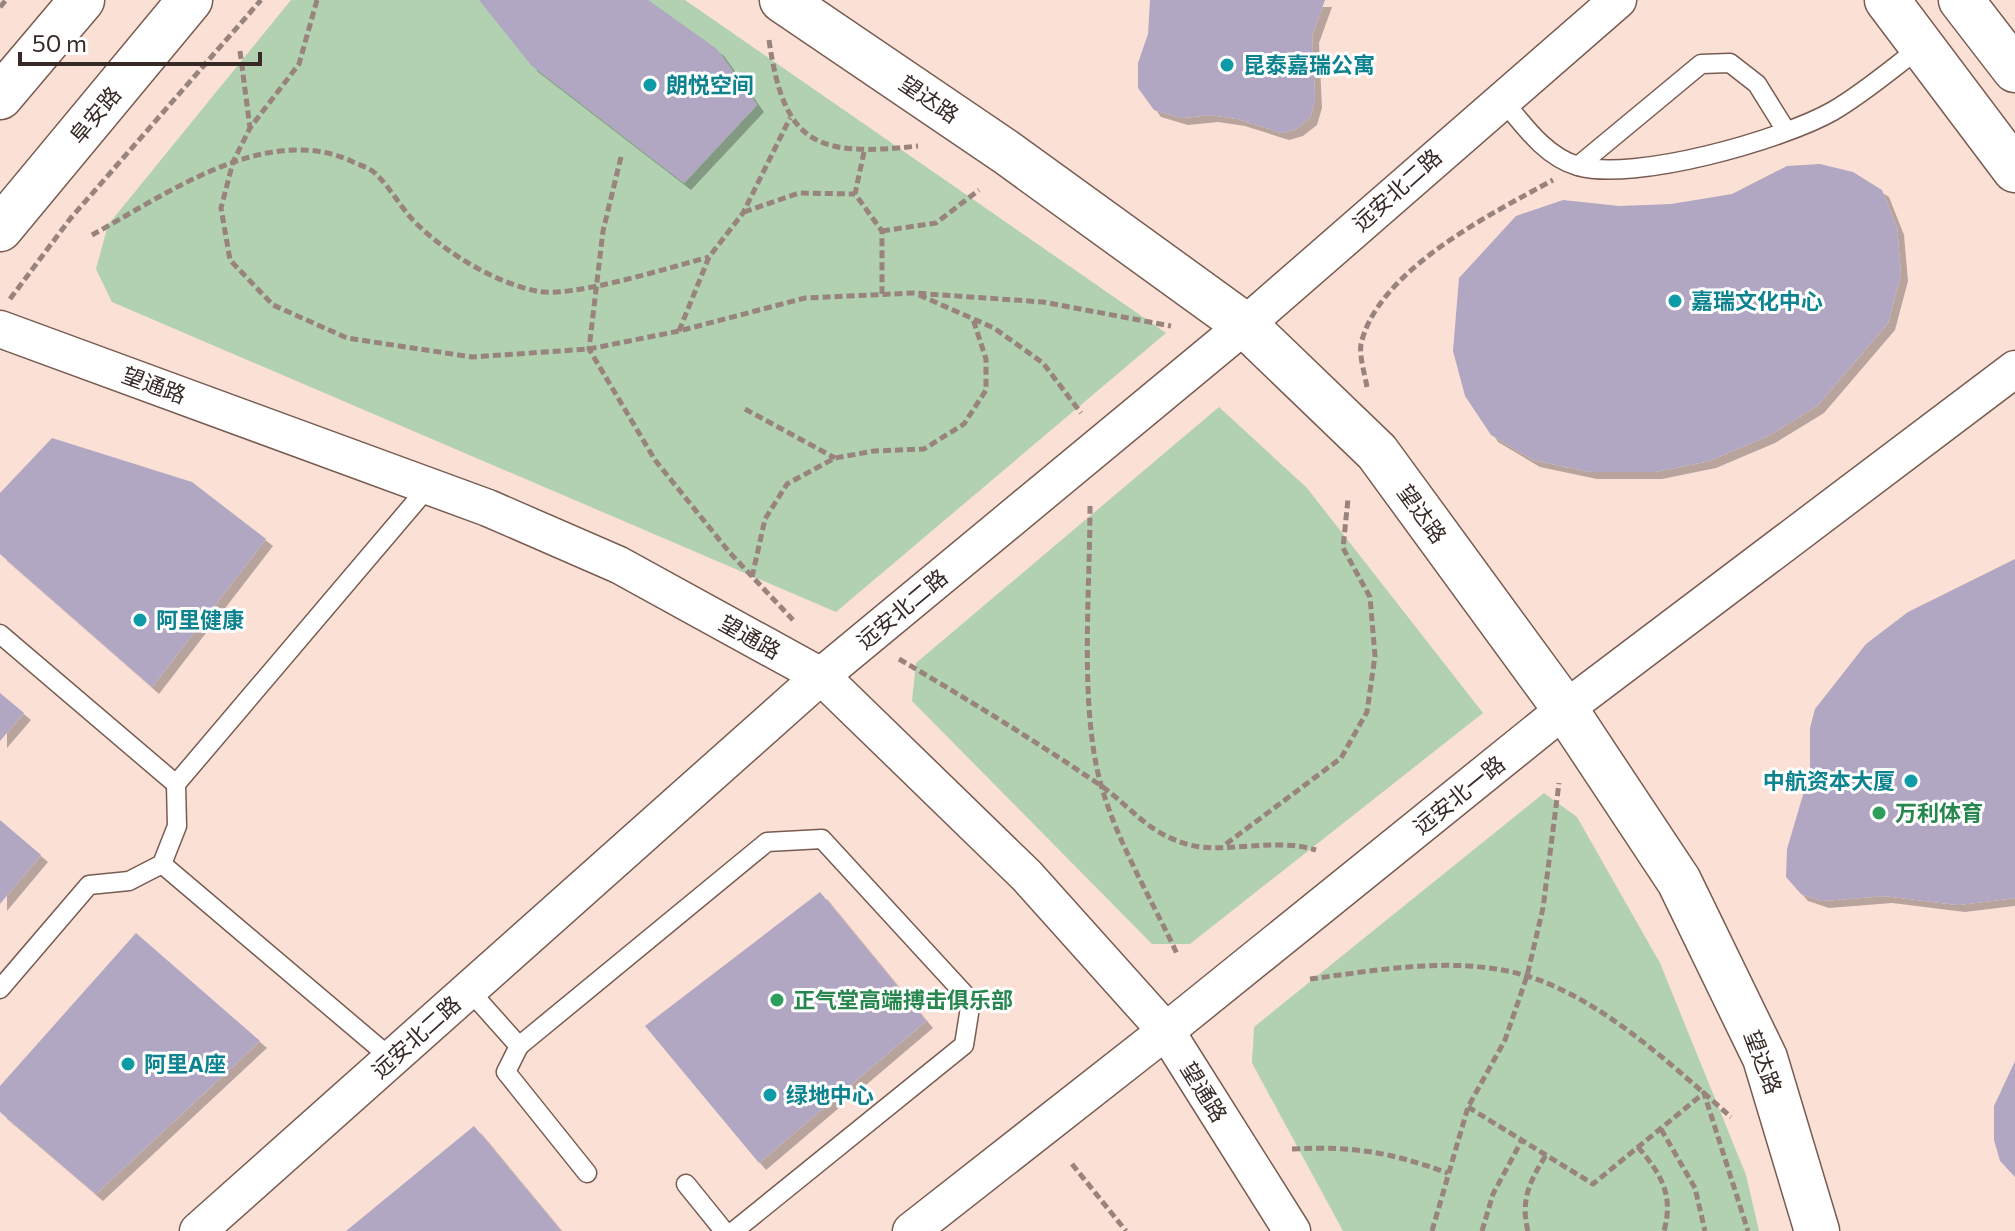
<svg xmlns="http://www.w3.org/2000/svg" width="2015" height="1231" font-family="Commissioner,'Noto Sans SC',sans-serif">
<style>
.green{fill:#b1d1b1}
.building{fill:#b1a7c3;filter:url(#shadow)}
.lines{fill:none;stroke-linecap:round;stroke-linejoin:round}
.lane-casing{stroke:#785c51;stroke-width:21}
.street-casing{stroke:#785c51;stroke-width:39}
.secondary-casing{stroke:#785c51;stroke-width:47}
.primary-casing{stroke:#785c51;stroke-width:47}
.path{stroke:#98847d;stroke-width:5;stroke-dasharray:8 4;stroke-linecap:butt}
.lane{stroke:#fff;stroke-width:18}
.street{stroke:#fff;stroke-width:36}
.secondary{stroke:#fff;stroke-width:44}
.primary{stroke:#fff;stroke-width:44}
.culture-dot{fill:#0f9aa8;stroke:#fff;stroke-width:3}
.leisure-dot{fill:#2e9e5b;stroke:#fff;stroke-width:3}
.labels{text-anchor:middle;stroke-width:6;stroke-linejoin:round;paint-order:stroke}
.culture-label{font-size:22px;font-weight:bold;fill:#0d838f;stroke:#fff;text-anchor:start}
.street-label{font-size:22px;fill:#372a26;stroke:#fff}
.leisure-label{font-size:22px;font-weight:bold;fill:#27864d;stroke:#fff;text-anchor:start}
</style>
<defs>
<filter id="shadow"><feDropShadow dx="7" dy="7" stdDeviation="0" flood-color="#0004"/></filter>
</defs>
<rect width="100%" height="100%" fill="#fbe0d6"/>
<!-- green -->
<g class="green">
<polygon points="291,0 685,0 1166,333 836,612 112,302 96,269 108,225"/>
<polygon points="1219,407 1307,488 1483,713 1190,944 1152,944 912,701 916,663"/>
<polygon points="1544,793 1577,817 1660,963 1746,1175 1759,1231 1343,1231 1252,1063 1254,1027"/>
</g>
<!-- building -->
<g class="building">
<polygon points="479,0 648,0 717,49 757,105 684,183 531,65"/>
<polygon points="1150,0 1325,0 1312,36 1315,101 1310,118 1296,129 1282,133 1238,119 1211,115 1181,118 1154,110 1138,88 1138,63 1148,34"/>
<polygon points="1820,164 1853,172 1882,190 1897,228 1901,274 1888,323 1817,406 1768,436 1709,461 1655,472 1590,472 1533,460 1491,435 1465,396 1453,351 1459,278 1516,216 1563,200 1619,206 1671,204 1732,194 1787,166"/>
<polygon points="52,438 192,482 266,539 152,687 0,554 0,493"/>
<polygon points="2015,559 2015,898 1958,905 1885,896 1822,901 1801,894 1786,877 1787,849 1810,771 1810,728 1815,709 1866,644 1908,612"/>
<polygon points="0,693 24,713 0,741"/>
<polygon points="0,820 41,855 0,904"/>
<polygon points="820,892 926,1021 759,1163 645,1026"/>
<polygon points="136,933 260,1041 96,1194 0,1112 0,1086"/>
<polygon points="2015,1061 2015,1177 2000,1161 1994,1140 1994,1106"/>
<polygon points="474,1126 561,1231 346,1231"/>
</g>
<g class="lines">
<!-- lane casing -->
<g class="lane-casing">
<g id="lane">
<path d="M1501,98c21,25 44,59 77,68 56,16 204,-26 255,-55 31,-18 60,-43 89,-65"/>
<polyline points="1578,166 1701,64 1730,63 1757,84 1785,129"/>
<polyline points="0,634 176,784"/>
<polyline points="162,864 392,1059"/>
<polyline points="0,989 89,885 129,881 162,864 177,826 176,784 429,486"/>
<polyline points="469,990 519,1046 506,1072 587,1173"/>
<polyline points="519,1046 767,842 822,839 971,1001 964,1045 734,1231"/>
<polyline points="686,1184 724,1231"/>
</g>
</g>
<!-- street casing -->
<g class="street-casing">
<g id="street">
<polyline points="0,329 488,508 619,565 821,676 1027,876 1166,1031 1292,1231"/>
<polyline points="198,1231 821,676 1245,325 1618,0"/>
<polyline points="911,1231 1166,1031 1565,709 2015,369"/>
</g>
</g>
<!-- secondary casing -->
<g class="secondary-casing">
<g id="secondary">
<polyline points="782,0 1006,152 1245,325 1377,452 1565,709 1679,881 1765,1058 1817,1231"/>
<polyline points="1887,0 2015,170"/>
</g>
</g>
<!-- primary casing -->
<g class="primary-casing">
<g id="primary">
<polyline points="1961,0 2015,70"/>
<polyline points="0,97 82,0"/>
<polyline points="0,229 190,0"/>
</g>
</g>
<!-- path -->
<g class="path">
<polyline points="317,0 299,64 250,128 233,162 221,208 230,260 273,305 347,338 472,357 589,349 679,331 805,298 914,293 1043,302 1171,326"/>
<polyline points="0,7 6,0"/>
<path d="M769,40c15,106 48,117 149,106"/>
<polyline points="240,51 250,128"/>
<polyline points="864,152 855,194 882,231 882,294"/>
<polyline points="621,157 603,231 589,349 655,460 730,553 793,620"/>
<polyline points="744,212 799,193 855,194"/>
<polyline points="882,231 936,223 979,190"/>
<path d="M92,235c73,-40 174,-113 259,-74 8,4 20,7 26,14 16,16 26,37 43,52 31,29 75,55 116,64 34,8 135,-24 173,-34"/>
<polyline points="919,295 994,328 1043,363 1081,413"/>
<polyline points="10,299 70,219 261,0"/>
<polyline points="679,331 709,257 743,213 790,118"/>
<path d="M1367,387c-2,-12 -8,-31 -6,-43 17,-74 130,-130 192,-164"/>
<polyline points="745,409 835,458"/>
<path d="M1090,506c0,79 -9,182 6,258 13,66 54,131 82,192"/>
<polyline points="752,577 765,519 787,484 835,458 874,451 924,449 964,424 986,390 986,359 973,319"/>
<path d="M899,659c68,40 135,81 201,126 33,23 46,48 90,60 36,9 84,-8 126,5"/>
<polyline points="1226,844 1341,758 1367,712 1375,656 1370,597 1343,548 1348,499"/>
<path d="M1310,979c70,-9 148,-24 217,-3 75,23 147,91 204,141"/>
<polyline points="1468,1107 1593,1184 1704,1093 1748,1231"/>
<polyline points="1661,1129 1695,1188 1705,1231"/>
<path d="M1638,1147c23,27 36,48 26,84"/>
<path d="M1292,1149c63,-3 97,3 156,24"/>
<polyline points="1072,1164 1126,1231"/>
<polyline points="1432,1231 1468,1107 1505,1040 1527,976 1543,908 1559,783"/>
<polyline points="1482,1231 1493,1194 1522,1140"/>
<path d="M1528,1231c-8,-31 2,-50 18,-76"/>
</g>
<!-- lane -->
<use href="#lane" class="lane"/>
<!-- street -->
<use href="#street" class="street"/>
<!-- secondary -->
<use href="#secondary" class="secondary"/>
<!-- primary -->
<use href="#primary" class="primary"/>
</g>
<!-- markers -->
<g class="culture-dot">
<circle cx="1227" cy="65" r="8"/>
<circle cx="650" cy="85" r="8"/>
<circle cx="1675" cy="301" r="8"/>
<circle cx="140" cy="620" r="8"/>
<circle cx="1911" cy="781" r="8"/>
<circle cx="128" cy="1064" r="8"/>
<circle cx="770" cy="1095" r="8"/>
</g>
<g class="leisure-dot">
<circle cx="1879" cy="813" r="8"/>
<circle cx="777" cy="1000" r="8"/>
</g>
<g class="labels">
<!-- culture labels -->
<g class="culture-label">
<text x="1243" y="73">昆泰嘉瑞公寓</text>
<text x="666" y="93">朗悦空间</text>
<text x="1691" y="309">嘉瑞文化中心</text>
<text x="156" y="628">阿里健康</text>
<text x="1895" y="789" text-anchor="end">中航资本大厦</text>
<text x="144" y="1072">阿里A座</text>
<text x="786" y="1103">绿地中心</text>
</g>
<!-- street labels -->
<g class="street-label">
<text transform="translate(929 99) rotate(34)" y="8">望达路</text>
<text transform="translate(95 115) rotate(-50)" y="8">阜安路</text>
<text transform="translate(1397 190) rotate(-42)" y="8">远安北二路</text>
<text transform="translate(154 385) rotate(20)" y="8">望通路</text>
<text transform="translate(1422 514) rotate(54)" y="8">望达路</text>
<text transform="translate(902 609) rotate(-40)" y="8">远安北二路</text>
<text transform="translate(750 637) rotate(29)" y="8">望通路</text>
<text transform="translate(1459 795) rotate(-39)" y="8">远安北一路</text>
<text transform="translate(416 1037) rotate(-42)" y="8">远安北二路</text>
<text transform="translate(1763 1062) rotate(69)" y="8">望达路</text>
<text transform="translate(1204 1092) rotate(58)" y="8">望通路</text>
</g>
<!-- leisure labels -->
<g class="leisure-label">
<text x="1895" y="821">万利体育</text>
<text x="793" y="1008">正气堂高端搏击俱乐部</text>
</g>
</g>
<!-- scale -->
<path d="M20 52v12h240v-12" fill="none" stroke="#372a26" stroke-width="4"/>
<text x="32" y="52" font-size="24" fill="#372a26" stroke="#ffffff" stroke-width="6" paint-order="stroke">50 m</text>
</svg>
